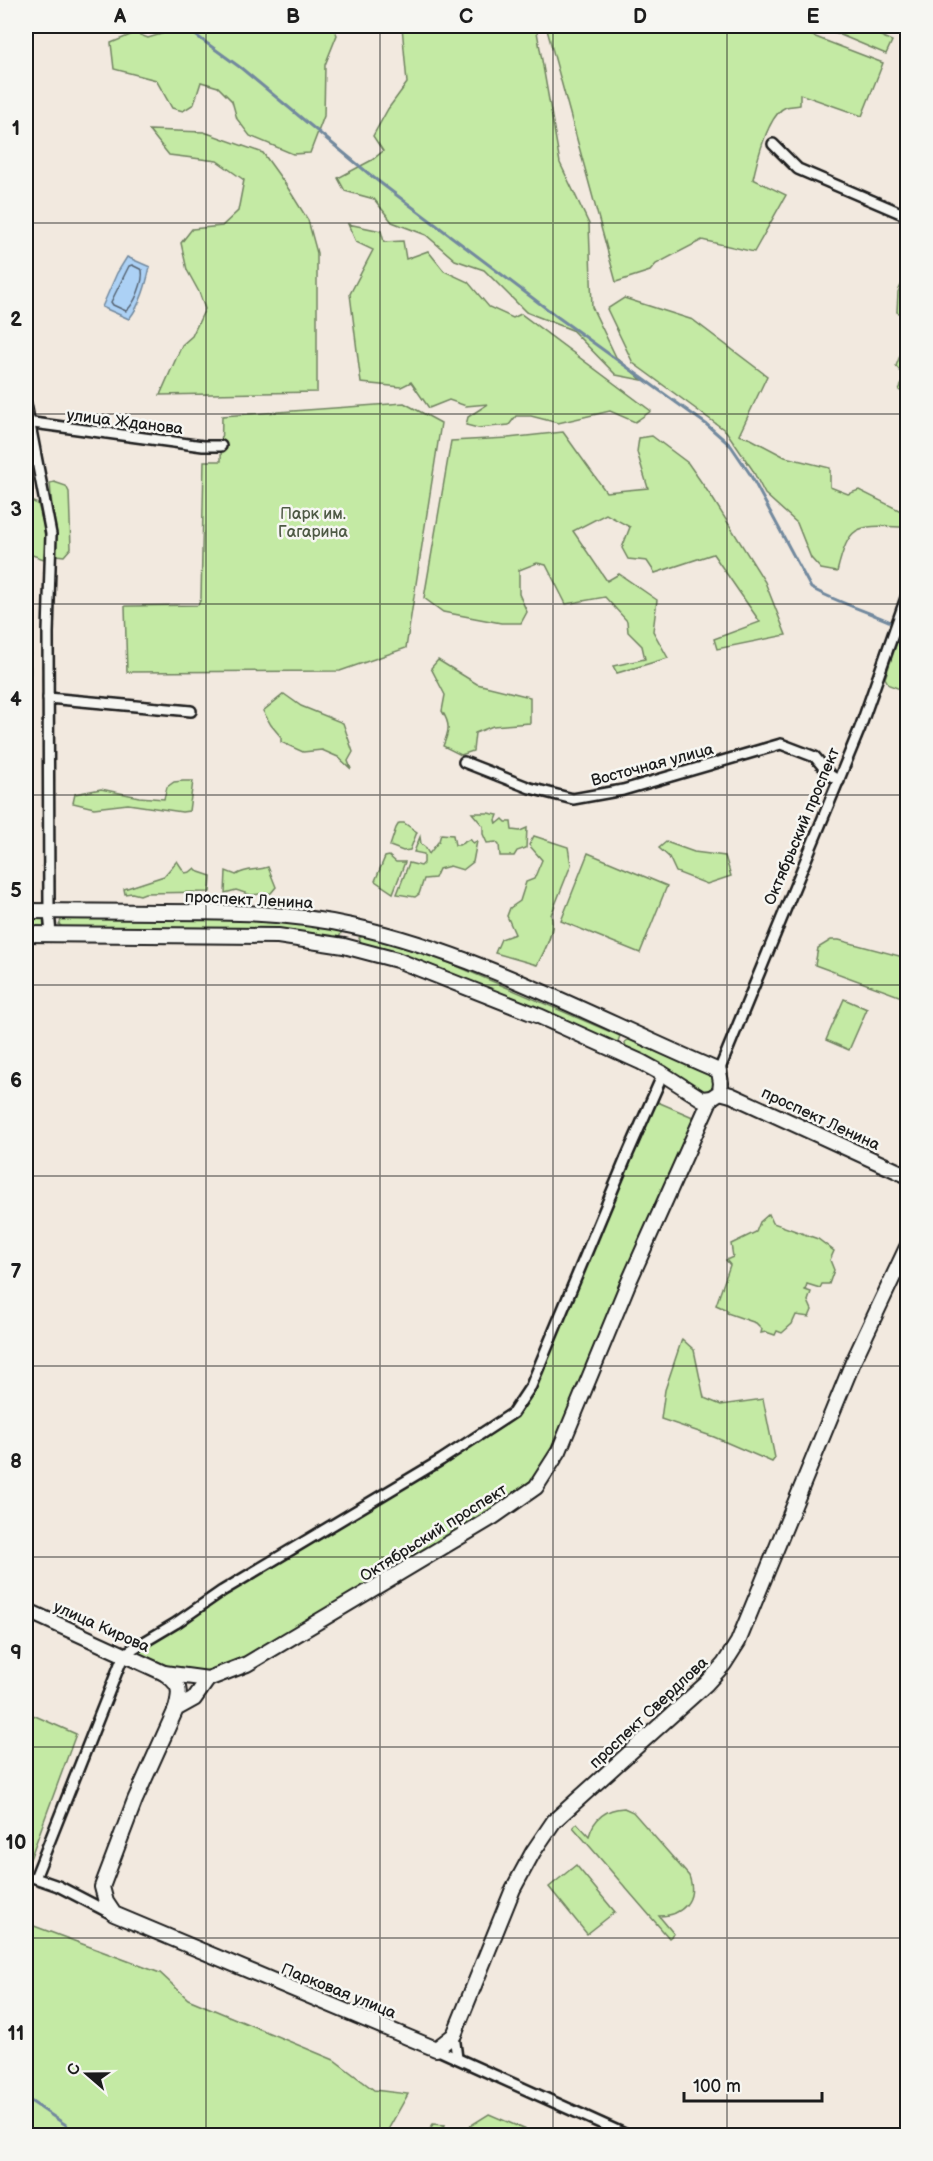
<svg xmlns="http://www.w3.org/2000/svg" width="933" height="2161" font-family="'Balsamiq Sans',sans-serif">
<style>
.green{fill:#c4eaa4;stroke:#708360;stroke-width:1.5}
.water{fill:#acd1f5;stroke:#72899e;stroke-width:1.5}
.lines{fill:none;stroke-linecap:round;stroke-linejoin:round}
.shore{stroke:#566473;stroke-width:1.5}
.stream{stroke:#72899e;stroke-width:3}
.street-casing{stroke:#1c1c1c;stroke-width:14}
.secondary-casing{stroke:#1c1c1c;stroke-width:18}
.street{stroke:#f6f6f2;stroke-width:9}
.secondary{stroke:#f6f6f2;stroke-width:14}
.grid{fill:none;stroke:#1c1c1c;stroke-width:1.5;stroke-opacity:0.55}
.labels{text-anchor:middle;stroke-width:5;stroke-linejoin:round;paint-order:stroke}
.street-label{font-size:16px;fill:#1c1c1c;stroke:#f6f6f2}
.park-label{font-size:16px;fill:#4e5a45;stroke:#f6f6f2}
.neatline{fill:none;stroke:#1c1c1c;stroke-width:2}
.grid-label{font-size:20px;text-anchor:middle;font-weight:bold;fill:#1c1c1c}
</style>
<rect width="100%" height="100%" fill="#f2e9df"/>
<filter id="ink" filterUnits="userSpaceOnUse"><feTurbulence type="fractalNoise" baseFrequency=".0167" numOctaves="2"/><feDisplacementMap in="SourceGraphic" scale="12" xChannelSelector="R" yChannelSelector="G"/><feConvolveMatrix kernelMatrix="1 2 1 2 8 2 1 2 1" color-interpolation-filters="sRGB"/></filter>
<g filter="url(#ink)">
<!-- green -->
<g class="green">
<polygon points="188,26 333,26 337,35 325,65 324,116 310,153 293,154 250,136 237,119 232,101 218,87 201,82 194,104 183,111 172,108 156,80 114,69 111,43 135,33 148,38"/>
<polygon points="402,26 536,26 560,163 589,224 592,307 616,357 642,380 616,375 572,330 526,312 484,270 455,260 426,235 392,222 374,199 345,191 338,178 372,160 383,151 373,136 388,109 407,83"/>
<path d="M546,26h241l96,37 -21,53 -62,-22v11c-4,1 -10,1 -14,2 -18,7 -29,54 -33,72l33,16 -32,57 -52,-12 -46,24 -6,7 -34,11z"/>
<polygon points="819,26 859,26 892,41 886,54"/>
<polygon points="149,130 204,132 263,153 286,185 308,220 317,253 317,392 160,395 182,345 192,336 205,309 199,292 187,270 181,243 192,229 222,226 238,211 244,180 217,161 169,155"/>
<polygon points="348,224 381,231 384,242 403,241 406,259 428,251 444,271 468,282 489,307 513,318 521,314 651,411 635,422 610,411 558,423 531,416 516,416 509,425 478,428 466,425 468,417 488,404 466,406 449,400 429,408 411,382 401,387 361,383 350,294 373,250 356,242"/>
<polygon points="907,272 907,317 897,312 898,292"/>
<path d="M624,298l69,22 74,56 -28,59 12,4 34,18 45,11v19l18,7 11,-4 48,24 -5,13c-46,-2 -53,-3 -65,45l-16,-3 -10,-11 -14,-35 -32,-29 -13,-25 -26,-38 -93,-68 -26,-54z"/>
<polygon points="907,338 907,396 899,390 905,377 896,366"/>
<polygon points="404,403 441,423 406,648 340,671 127,672 125,606 198,605 201,599 204,461 221,461 222,416"/>
<polygon points="563,432 606,492 648,488 637,452 639,438 652,436 688,463 713,499 765,582 786,635 717,649 714,639 760,622 713,554 655,573 647,561 628,559 622,548 630,527 606,514 573,531 607,581 619,574 657,600 653,631 668,658 617,673 613,666 645,659 642,646 628,632 627,621 605,597 566,604 546,565 537,563 519,570 519,594 527,612 521,623 501,623 443,612 424,598 451,441 508,438"/>
<polygon points="54,482 66,486 69,492 71,548 64,556 56,555 50,483"/>
<polygon points="26,499 38,504 46,534 44,559 26,553"/>
<polygon points="898,639 907,641 907,687 903,690 889,685 885,678"/>
<path d="M26,648l5,2c-3,12 2,20 -2,32h-3z"/>
<path d="M438,660l39,24 53,13v26l-37,3 -18,7 -2,18 -12,4 -18,-9c6,-15 8,-21 -1,-35l3,-16 -14,-27z"/>
<polygon points="284,694 301,706 343,723 353,752 348,761 351,769 338,757 322,750 303,752 281,742 281,737 271,725 263,711"/>
<polygon points="26,720 29,725 30,731 27,745 28,790 26,790"/>
<polygon points="183,781 193,781 189,811 182,812 128,804 94,808 73,803 75,794 101,789 139,797 164,799 167,787 174,782"/>
<polygon points="472,813 488,813 498,815 496,820 497,824 503,819 506,822 511,822 512,830 520,831 527,828 526,848 517,851 514,856 500,856 499,845 496,842 487,843 483,834 483,826"/>
<polygon points="399,823 404,823 417,832 410,850 403,851 390,846 396,828"/>
<polygon points="441,834 453,835 455,845 459,845 470,839 473,843 477,841 473,862 463,870 450,866 439,869 435,878 424,879 419,894 415,897 397,894 409,863 421,866 424,863 424,854 414,852 420,837 421,844 425,847 429,854 439,841"/>
<path d="M534,836l34,11 3,18 -20,50c5,15 -6,36 -14,50l-42,-12 6,-14 14,-5 -8,-18 3,-8 10,-7 6,-19 8,-3 8,-19 -13,-15z"/>
<polygon points="666,842 694,852 725,856 731,876 707,884 676,872 669,857 659,848"/>
<polygon points="588,853 667,886 640,953 561,921"/>
<polygon points="389,856 396,862 405,862 393,893 375,881 385,857"/>
<polygon points="177,861 185,873 190,872 195,868 199,872 211,876 210,892 145,893 140,895 132,893 125,894 124,889 164,876"/>
<path d="M268,867l8,20 -5,6 -20,2 -15,-5 -11,3 1,-22 10,4c11,-7 20,-4 32,-8z"/>
<polygon points="26,917 41,917 44,920 44,927 40,929 26,929"/>
<polygon points="63,917 254,918 339,928 341,933 339,938 334,938 277,930 253,929 64,929 59,924"/>
<polygon points="366,934 424,952 620,1036 617,1044 362,945 359,938"/>
<polygon points="831,940 839,940 907,958 907,999 815,965 818,948"/>
<polygon points="844,999 867,1009 849,1050 826,1040"/>
<polygon points="631,1038 711,1074 715,1080 714,1089 706,1094 626,1049 625,1042"/>
<polygon points="653,1100 695,1118 554,1448 530,1481 465,1530 241,1665 206,1673 165,1668 132,1652 515,1414"/>
<polygon points="769,1214 773,1223 818,1239 834,1251 830,1260 834,1270 829,1284 822,1284 820,1288 807,1284 805,1290 811,1292 808,1301 812,1310 809,1317 796,1315 792,1324 782,1333 777,1331 775,1335 766,1332 761,1333 762,1329 756,1323 727,1313 727,1310 716,1305 730,1265 726,1260 733,1257 731,1244 756,1232 760,1222"/>
<polygon points="682,1339 694,1350 704,1398 721,1405 763,1399 775,1458 772,1462 714,1437 661,1419 665,1390"/>
<polygon points="26,1712 76,1734 30,1859 26,1856"/>
<path d="M624,1808l9,4 56,64c9,24 -7,40 -30,40l15,18 -5,4 -96,-111 4,-4 12,13c5,-18 16,-27 35,-28z"/>
<polygon points="576,1865 615,1912 587,1934 549,1887"/>
<polygon points="26,1923 160,1973 188,1999 334,2060 374,2090 408,2094 385,2135 26,2135"/>
<polygon points="489,2114 538,2135 468,2135 465,2129"/>
<polygon points="433,2124 445,2125 440,2135 426,2135"/>
</g>
<!-- water -->
<path class="water" d="M127,257l23,10c-4,18 -9,37 -21,52l-27,-12 15,-34z"/>
<g class="lines">
<!-- shore -->
<path class="shore" d="M132,265l10,5c2,11 -7,34 -16,41l-13,-6 -2,-3 18,-36z"/>
<!-- stream -->
<g class="stream">
<path d="M183,26l58,42 133,110 185,140 147,106 25,22 19,28 61,114c26,14 55,23 82,35"/>
<polyline points="899,626 908,629"/>
<polyline points="26,2098 66,2125 77,2136"/>
</g>
<!-- street casing -->
<g class="street-casing">
<g id="street">
<polyline points="773,144 798,169 903,214 908,222"/>
<polyline points="26,404 51,534 48,633 49,912 51,934"/>
<polyline points="26,422 203,446 221,446"/>
<polyline points="48,698 191,711"/>
<polyline points="464,762 530,788 573,799 623,790 781,744 815,757 830,775 839,781"/>
<polyline points="719,1071 860,728 908,592"/>
<polyline points="112,1914 58,1886 35,1878 124,1654 176,1623 222,1591 441,1460 513,1413 531,1386 626,1158 663,1074"/>
<polyline points="454,2035 457,2058"/>
<polyline points="436,2049 629,2136"/>
</g>
</g>
<!-- secondary casing -->
<g class="secondary-casing">
<g id="secondary">
<path d="M26,911c45,0 90,1 136,1 64,0 127,0 190,14 125,27 249,95 367,145l2,12 -1,9 -9,6 -9,1 -39,-25 -22,-12 -102,-46 -142,-56 -53,-14 -66,-10 -252,-2"/>
<polyline points="720,1092 731,1095 908,1176"/>
<polyline points="711,1098 627,1286 559,1451 536,1487 493,1517 247,1664 208,1679 194,1699 176,1709 135,1800 102,1887 106,1902 114,1914 436,2049 454,2035 513,1889 533,1852 554,1821 706,1684 724,1664 738,1642 853,1362 908,1245"/>
<polyline points="26,1610 164,1673 208,1679"/>
<path d="M164,1673c17,12 17,17 12,36"/>
</g>
</g>
<!-- street -->
<use href="#street" class="street"/>
<!-- secondary -->
<use href="#secondary" class="secondary"/>
</g>
</g>
<!-- grid -->
<path class="grid" d="M206,26v2110M380,26v2110M553,26v2110M727,26v2110M26,223h882M26,414h882M26,604h882M26,795h882M26,985h882M26,1176h882M26,1366h882M26,1557h882M26,1747h882M26,1938h882"/>
<g class="labels">
<!-- street labels -->
<g class="street-label">
<text transform="translate(125 421) rotate(7)" y="6">улица Жданова</text>
<text transform="translate(652 764) rotate(-15)" y="6">Восточная улица</text>
<text transform="translate(801 826) rotate(-67)" y="6">Октябрьский проспект</text>
<text transform="translate(249 899) rotate(3)" y="6">проспект Ленина</text>
<text transform="translate(821 1118) rotate(25)" y="6">проспект Ленина</text>
<text transform="translate(433 1532) rotate(-32)" y="6">Октябрьский проспект</text>
<text transform="translate(102 1626) rotate(24)" y="6">улица Кирова</text>
<text transform="translate(648 1712) rotate(-43)" y="6">проспект Свердлова</text>
<text transform="translate(339 1990) rotate(22)" y="6">Парковая улица</text>
</g>
<!-- park labels -->
<g class="park-label">
<text x="313" y="519">Парк им.<tspan x="313" dy="18">Гагарина</tspan></text>
</g>
</g>
<!-- margin -->
<rect width="933" height="2161" fill="none" stroke="#f6f6f2" stroke-width="66"/>
<!-- north arrow -->
<g transform="translate(87 2074) rotate(290)" stroke="#f6f6f2" stroke-width="4.5" paint-order="stroke">
<path d="M0-4.5L10 22L0 15L-10 22Z" fill="#1c1c1c"/>
<text y="-9" font-size="16" font-weight="bold" text-anchor="middle" fill="#1c1c1c">С</text>
</g>
<!-- scale -->
<path d="M684 2092v9h138v-9" fill="none" stroke="#1c1c1c" stroke-width="3"/>
<text x="693" y="2092" font-size="18" fill="#1c1c1c" stroke="#f6f6f2" stroke-width="4.5" paint-order="stroke">100 m</text>
<rect x="33" y="33" width="867" height="2095" class="neatline"/>
<g class="grid-label">
<text x="120" y="23">A</text>
<text x="293" y="23">B</text>
<text x="466" y="23">C</text>
<text x="640" y="23">D</text>
<text x="813" y="23">E</text>
<text x="16" y="135">1</text>
<text x="16" y="326">2</text>
<text x="16" y="516">3</text>
<text x="16" y="706">4</text>
<text x="16" y="897">5</text>
<text x="16" y="1087">6</text>
<text x="16" y="1278">7</text>
<text x="16" y="1468">8</text>
<text x="16" y="1659">9</text>
<text x="16" y="1849">10</text>
<text x="16" y="2040">11</text>
</g>
</svg>
